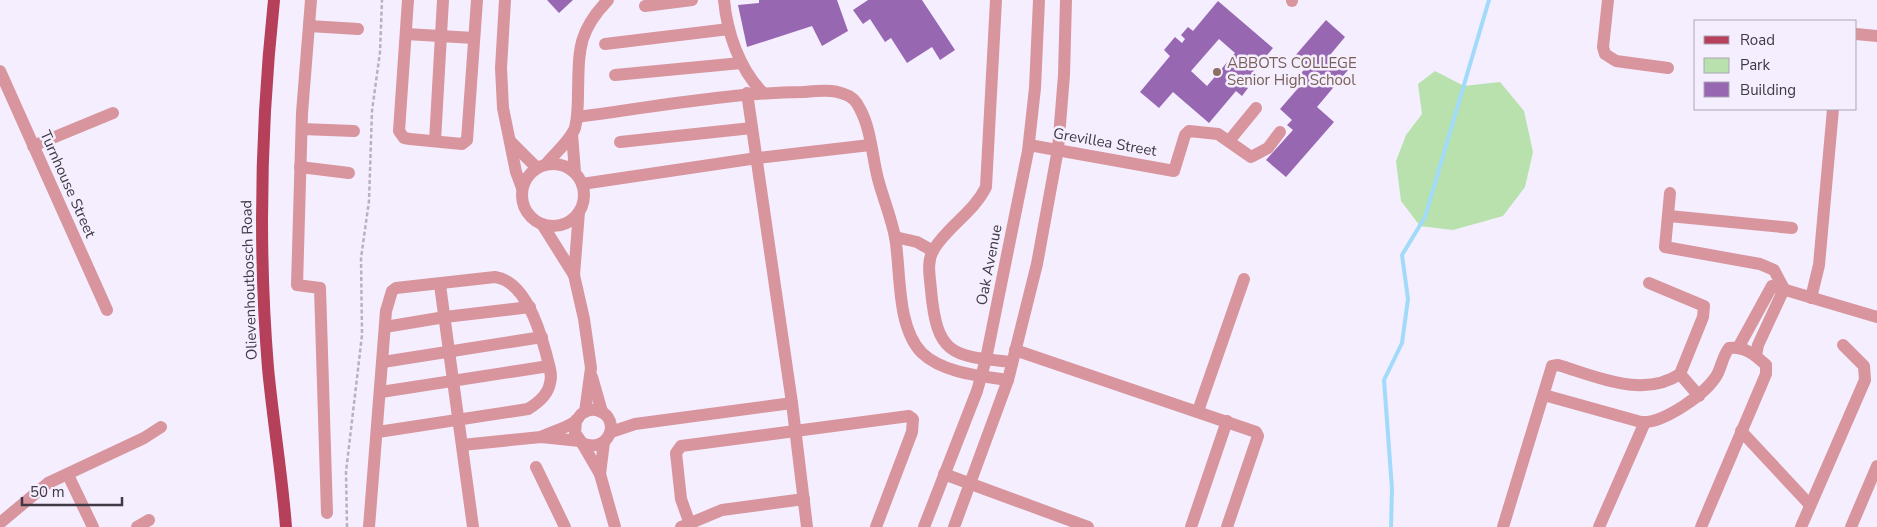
<svg xmlns="http://www.w3.org/2000/svg" width="1877" height="527" font-family="'Nunito Sans',sans-serif">
<style>
.green{fill:#b8e1ad}
.lines{fill:none;stroke-linecap:round;stroke-linejoin:round}
.stream{stroke:#a2dbfa;stroke-width:4}
.building{fill:#9867b1;fill-rule:evenodd}
.path{stroke:#b7b1c0;stroke-width:2.5;stroke-dasharray:4 2.5;stroke-linecap:butt}
.minor{stroke:#d8959e;stroke-width:12}
.major{stroke:#b63f5a;stroke-width:12}
.education-dot{fill:#8d6e63;stroke:#f4eefe;stroke-width:2}
.labels{text-anchor:middle;stroke-width:5;stroke-linejoin:round;paint-order:stroke}
.education-label{font-size:15px;fill:#785e54;stroke:#f4eefe;text-anchor:start}
.street-label{font-size:15px;fill:#3e3944;stroke:#f4eefe}
</style>
<rect width="100%" height="100%" fill="#f4eefe"/>
<!-- green -->
<polygon class="green" points="1435,71 1464,86 1500,82 1524,111 1533,152 1525,187 1503,216 1453,230 1420,226 1401,201 1396,161 1406,135 1422,114 1418,84"/>
<g class="lines">
<!-- stream -->
<polyline class="stream" points="1391,527 1392,489 1384,380 1402,343 1408,299 1402,255 1425,217 1489,0"/>
</g>
<!-- building -->
<g class="building">
<polygon points="547,0 573,0 559,13"/>
<polygon points="759,0 837,0 848,31 822,46 812,26 747,47 738,5 759,3"/>
<polygon points="868,0 922,0 955,50 940,60 932,47 907,63 891,38 885,42 870,19 863,24 853,10"/>
<path d="M1218,1l55,47 -30,36 5,4 -6,8 -6,-5 -27,32 -36,-31 -14,16 -19,-16 30,-36 -6,-6 11,-13 7,6 3,-4 -4,-4 7,-8 5,4zM1219,39l16,14 -28,33 -16,-15z"/>
<polygon points="1326,20 1345,37 1330,55 1348,70 1317,107 1334,122 1286,177 1266,160 1293,130 1287,125 1292,120 1280,109 1307,78 1301,73 1306,68 1294,57"/>
</g>
<g class="lines">
<!-- path -->
<polyline class="path" points="347,527 346,472 362,335 361,258 369,201 372,111 380,52 382,0"/>
<!-- minor -->
<g class="minor">
<polyline points="311,0 302,113 297,285 320,288 327,513"/>
<polyline points="408,0 399,131 404,138 410,139 462,144 467,140 477,0"/>
<polyline points="505,0 501,68 503,108 516,172 522,188"/>
<path d="M724,0c3,32 15,68 38,92"/>
<path d="M996,0l-10,187c-12,25 -38,39 -52,62 -8,12 -4,28 -3,41 6,66 21,66 81,72"/>
<polyline points="1608,0 1603,47 1605,54 1616,61 1668,68"/>
<polyline points="1292,1 1292,0"/>
<polyline points="645,6 692,0"/>
<polyline points="309,26 358,29"/>
<polyline points="406,34 474,38"/>
<polyline points="1856,34 1877,36"/>
<polyline points="605,44 729,29"/>
<polyline points="0,71 107,310"/>
<polyline points="615,75 741,63"/>
<polyline points="747,93 792,403 807,527"/>
<path d="M577,117c75,-10 150,-24 226,-25 13,-1 29,-3 41,2 7,2 13,8 16,15 11,20 12,47 18,70 5,19 13,38 17,58 6,33 1,90 27,116 21,20 58,23 86,27"/>
<polyline points="302,129 354,131"/>
<polyline points="572,134 575,172"/>
<polyline points="435,141 443,0"/>
<polyline points="1229,141 1256,108"/>
<polyline points="511,142 537,168"/>
<polyline points="620,142 752,128"/>
<polyline points="1029,145 1174,171 1185,135 1189,131 1218,134 1251,157 1268,148 1280,132"/>
<polyline points="33,146 113,113"/>
<circle cx="553" cy="195" r="31"/>
<path d="M546,164c9,-11 24,-23 29,-36 3,-12 3,-24 3,-35 1,-42 -1,-61 30,-93"/>
<polyline points="300,167 349,173"/>
<polyline points="582,184 757,158 870,145"/>
<polyline points="1670,193 1665,247 1760,264 1774,270 1784,289"/>
<polyline points="1669,216 1792,228"/>
<polyline points="542,224 574,275 584,319 591,368 585,412"/>
<polyline points="895,237 917,242 933,251"/>
<polyline points="574,275 579,212"/>
<polyline points="440,285 473,527"/>
<polyline points="1811,298 1819,265 1833,109"/>
<polyline points="385,327 445,317 530,307"/>
<polyline points="1738,348 1772,286 1877,317"/>
<polyline points="1015,350 1256,432 1258,436 1227,527"/>
<polyline points="1756,355 1758,345 1784,289"/>
<polyline points="383,362 542,337"/>
<polyline points="1680,374 1699,396"/>
<polyline points="592,377 602,412"/>
<polyline points="381,392 549,366"/>
<path d="M1544,395l97,27c22,2 67,-29 77,-49 4,-9 5,-17 11,-25 16,-2 26,7 37,17v9l-65,153"/>
<polyline points="1198,411 1244,279"/>
<polyline points="1741,431 1810,505"/>
<polyline points="611,432 635,424 792,403"/>
<path d="M541,437c10,-5 26,-9 35,-16 3,-3 4,-7 8,-9 4,-2 10,-3 15,-1 23,8 10,44 -17,32l-7,-10 1,-13"/>
<polyline points="604,442 600,474 615,527"/>
<polyline points="582,443 600,474"/>
<polyline points="462,445 541,437 580,441"/>
<polyline points="536,467 565,527"/>
<polyline points="944,474 1088,527"/>
<polyline points="68,475 93,527"/>
<polyline points="0,523 48,483 144,438 161,427"/>
<polyline points="137,527 149,520"/>
<path d="M369,527l17,-216 6,-20 4,-3 99,-11c30,4 44,51 51,76 2,10 7,21 4,30 -2,12 -12,20 -22,26l-150,23"/>
<polyline points="681,527 722,510 804,499"/>
<polyline points="691,527 681,499 676,453 681,446 909,416 913,419 912,432 876,527"/>
<polyline points="924,527 977,391 986,359 1028,151 1035,88 1039,0"/>
<polyline points="954,527 1008,380 1037,264 1058,149 1064,75 1066,0"/>
<polyline points="1191,527 1227,421"/>
<path d="M1503,527l49,-161 6,-1c37,11 85,34 122,9l23,-57 1,-11 -55,-23"/>
<polyline points="1599,527 1645,422"/>
<polyline points="1801,527 1865,380 1864,366 1843,345"/>
<polyline points="1851,527 1877,466"/>
</g>
<!-- major -->
<path class="major" d="M274,0c-13,122 -16,246 -6,368 5,53 14,106 18,159"/>
</g>
<!-- markers -->
<circle class="education-dot" cx="1217" cy="72" r="5"/>
<g class="labels">
<!-- education labels -->
<g class="education-label">
<text x="1227" y="68">ABBOTS COLLEGE<tspan x="1227" dy="17">Senior High School</tspan></text>
</g>
<!-- street labels -->
<g class="street-label">
<text transform="translate(1105 142) rotate(10)" y="5">Grevillea Street</text>
<text transform="translate(68 184) rotate(66)" y="5">Turnhouse Street</text>
<text transform="translate(989 265) rotate(-79)" y="5">Oak Avenue</text>
<text transform="translate(249 280) rotate(-92)" y="5">Olievenhoutbosch Road</text>
</g>
</g>
<!-- legend -->
<rect x="1694" y="20" width="162" height="90" fill="#f4eefe" stroke="#aba6b4"/>
<rect x="1704" y="36" width="25" height="8" fill="#b63f5a" stroke="#aba6b4"/>
<text x="1740" y="45" font-size="15" fill="#3e3944">Road</text>
<rect x="1704" y="58" width="25" height="15" fill="#b8e1ad" stroke="#aba6b4"/>
<text x="1740" y="70" font-size="15" fill="#3e3944">Park</text>
<rect x="1704" y="82" width="25" height="15" fill="#9867b1" stroke="#aba6b4"/>
<text x="1740" y="95" font-size="15" fill="#3e3944">Building</text>
<!-- scale -->
<path d="M22 497v8h100v-8" fill="none" stroke="#3e3944" stroke-width="2.5"/>
<text x="30" y="497" font-size="15" fill="#3e3944" stroke="#f4eefe" stroke-width="4" paint-order="stroke">50 m</text>
</svg>
